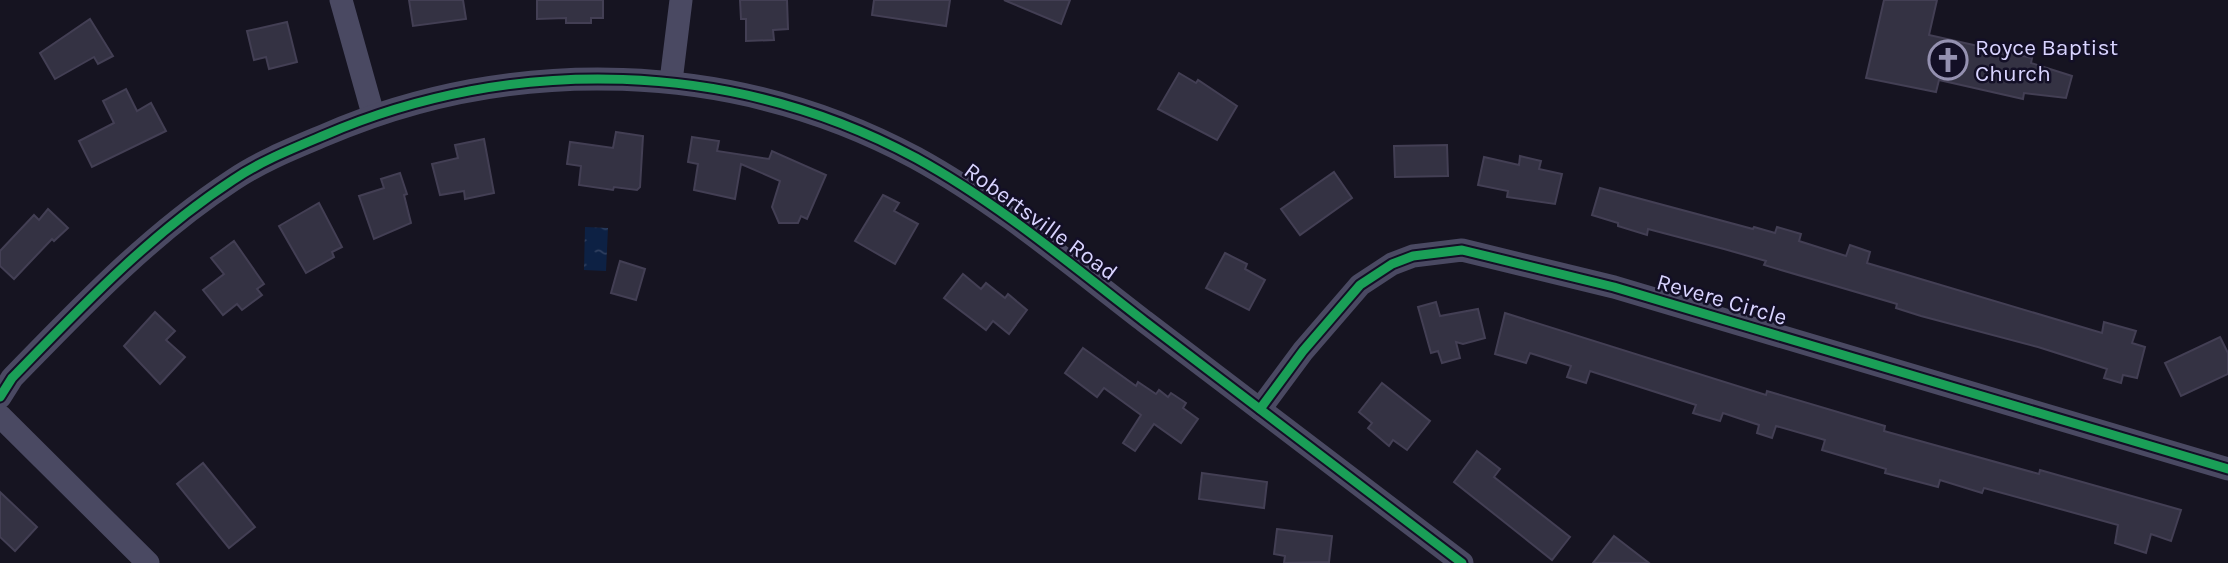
<svg xmlns="http://www.w3.org/2000/svg" width="2228" height="563" font-family="Karla,sans-serif">
<style>
.water{fill:url(#water-ripples)}
.building{fill:#343243;stroke:#433f54;stroke-width:2}
.lines{fill:none;stroke-linecap:round;stroke-linejoin:round}
.minor{stroke:#4a4962;stroke-width:23}
.cycleway-casing{stroke:#130f26;stroke-width:13}
.cycleway{stroke:#1a9f57;stroke-width:9}
.labels{text-anchor:middle;stroke-width:5;stroke-linejoin:round;paint-order:stroke}
.poi-label{font-size:23px;fill:#d9d4ff;stroke:#130f26;text-anchor:start}
.street-label{font-size:23px;fill:#d9d4ff;stroke:#130f26}
</style>
<defs>
<pattern id="water-ripples" width="26" height="14" patternUnits="userSpaceOnUse" patternTransform="scale(1.75)"><rect width="26" height="14" fill="#0d2144"/><path d="M2 4q2-2 4 0t4 0M15 11q2-2 4 0t4 0" fill="none" stroke="#304060"/></pattern>
</defs>
<rect width="100%" height="100%" fill="#161421"/>
<!-- water -->
<polygon class="water" points="585,227 608,228 606,271 584,270"/>
<!-- building -->
<g class="building">
<polygon points="409,0 463,0 466,19 413,26"/>
<polygon points="537,0 603,0 603,18 591,18 591,23 566,23 566,18 537,19"/>
<polygon points="740,0 787,0 788,29 773,30 774,40 746,41 746,19 741,19"/>
<polygon points="874,0 950,0 946,26 872,15"/>
<polygon points="1004,0 1070,0 1061,24"/>
<polygon points="1884,0 1937,0 1929,35 2032,58 2031,63 2072,76 2066,98 2024,93 2023,99 1939,80 1936,92 1866,78"/>
<polygon points="90,19 113,56 98,64 94,57 55,79 40,53"/>
<polygon points="287,22 297,62 269,69 266,57 254,60 247,31"/>
<polygon points="1179,73 1196,83 1198,80 1237,106 1217,140 1158,109"/>
<polygon points="126,89 137,111 151,103 166,131 92,167 79,141 114,123 103,101"/>
<polygon points="616,132 643,136 640,187 637,190 614,187 613,190 579,185 581,166 567,164 570,142 613,148"/>
<polygon points="692,137 719,141 717,151 769,159 772,151 826,175 807,219 801,216 798,223 779,223 772,207 780,181 741,164 735,199 694,190 698,164 688,162"/>
<polygon points="484,139 494,193 465,199 464,191 440,195 432,164 458,158 455,145"/>
<polygon points="1447,145 1448,176 1395,177 1394,146"/>
<polygon points="1520,156 1541,161 1539,169 1562,174 1555,204 1507,197 1508,191 1478,185 1484,157 1519,165"/>
<polygon points="1334,172 1352,198 1300,235 1281,209"/>
<polygon points="400,173 407,194 404,195 411,223 374,239 359,196 384,188 381,179"/>
<polygon points="1600,188 1753,229 1754,227 1775,233 1777,227 1801,234 1799,241 1846,256 1850,245 1870,252 1867,263 2102,333 2104,322 2136,331 2132,343 2145,347 2137,378 2123,375 2121,383 2104,378 2107,369 2038,347 1921,316 1896,308 1897,304 1764,265 1766,261 1724,249 1648,229 1647,235 1618,226 1618,223 1592,215"/>
<polygon points="883,195 899,203 894,211 918,224 895,264 855,241"/>
<polygon points="319,203 342,247 332,252 334,257 306,273 279,226"/>
<polygon points="48,209 68,228 54,241 52,239 14,279 0,266 0,251 34,215 39,220"/>
<polygon points="234,241 264,284 257,289 262,295 242,310 237,304 223,315 203,290 224,274 211,258"/>
<polygon points="1225,253 1247,264 1245,269 1265,280 1249,310 1206,288"/>
<polygon points="620,261 645,269 636,300 611,293"/>
<polygon points="963,274 981,289 986,283 1005,298 1008,294 1027,310 1009,334 993,321 986,330 944,298"/>
<polygon points="1436,302 1440,316 1478,309 1485,338 1463,344 1456,342 1460,358 1442,363 1438,351 1431,353 1418,307"/>
<polygon points="155,312 175,331 166,340 185,357 160,384 124,346"/>
<polygon points="1505,313 1766,395 1767,391 1885,426 1884,431 2039,474 2040,470 2181,510 2171,541 2151,534 2146,553 2115,543 2118,525 1984,488 1982,493 1940,480 1938,487 1885,473 1886,469 1822,450 1825,440 1776,426 1772,438 1757,433 1759,425 1723,413 1720,421 1693,413 1696,405 1590,371 1586,383 1567,377 1571,366 1530,353 1526,363 1495,354"/>
<polygon points="2220,337 2228,353 2228,374 2181,396 2165,363"/>
<polygon points="1083,348 1136,386 1138,382 1156,394 1159,390 1168,397 1171,393 1186,403 1183,408 1198,419 1181,443 1154,424 1135,451 1123,443 1141,415 1104,388 1097,397 1065,373"/>
<polygon points="1382,383 1430,421 1407,450 1393,440 1389,446 1368,428 1372,423 1359,412"/>
<polygon points="1477,451 1500,469 1494,477 1570,537 1552,560 1454,482"/>
<polygon points="203,463 255,527 229,548 177,484"/>
<polygon points="1202,473 1267,482 1264,508 1199,499"/>
<polygon points="0,492 37,527 15,551 0,537"/>
<polygon points="1277,529 1332,536 1329,562 1284,563 1285,556 1274,554"/>
<polygon points="1614,536 1649,563 1593,563"/>
</g>
<g class="lines">
<!-- minor -->
<g class="minor">
<polyline points="341,0 373,114"/>
<polyline points="671,81 681,0"/>
<path d="M0,397l12,-19c70,-72 137,-143 221,-198 28,-19 61,-32 92,-45 188,-81 409,-75 591,23 82,45 154,106 228,163 106,81 212,162 318,242"/>
<polyline points="1260,409 1303,351 1360,285 1392,264 1413,256 1462,250 1614,287 2228,469"/>
<polyline points="0,416 148,563"/>
</g>
<!-- cycleway casing -->
<g class="cycleway-casing">
<g id="cycleway">
<path d="M0,397l12,-19c70,-72 137,-143 221,-198 28,-19 61,-32 92,-45 188,-81 409,-75 591,23 82,45 154,106 228,163 106,81 212,162 318,242"/>
<polyline points="1260,409 1303,351 1360,285 1392,264 1413,256 1462,250 1614,287 2228,469"/>
</g>
</g>
<!-- cycleway -->
<use href="#cycleway" class="cycleway"/>
</g>
<!-- icons -->
<defs>
<g id="church-ring" transform="scale(2.0125)"><circle r="9.5" fill="#130f26" stroke="#9591b1" stroke-width="1.5"/><path d="M-1.2-6h2.4v3.5h3.3v2.4h-3.3V6h-2.4V-.1h-3.3v-2.4h3.3Z" fill="#9591b1"/></g>
</defs>
<g fill-rule="evenodd">
<use href="#church-ring" x="1948" y="60"/>
</g>
<g class="labels">
<!-- poi labels -->
<g class="poi-label">
<text x="1975" y="55">Royce Baptist<tspan x="1975" dy="26">Church</tspan></text>
</g>
<!-- street labels -->
<g class="street-label">
<text transform="translate(1041 221) rotate(36)" y="8">Robertsville Road</text>
<text transform="translate(1722 299) rotate(16)" y="8">Revere Circle</text>
</g>
</g>
</svg>
